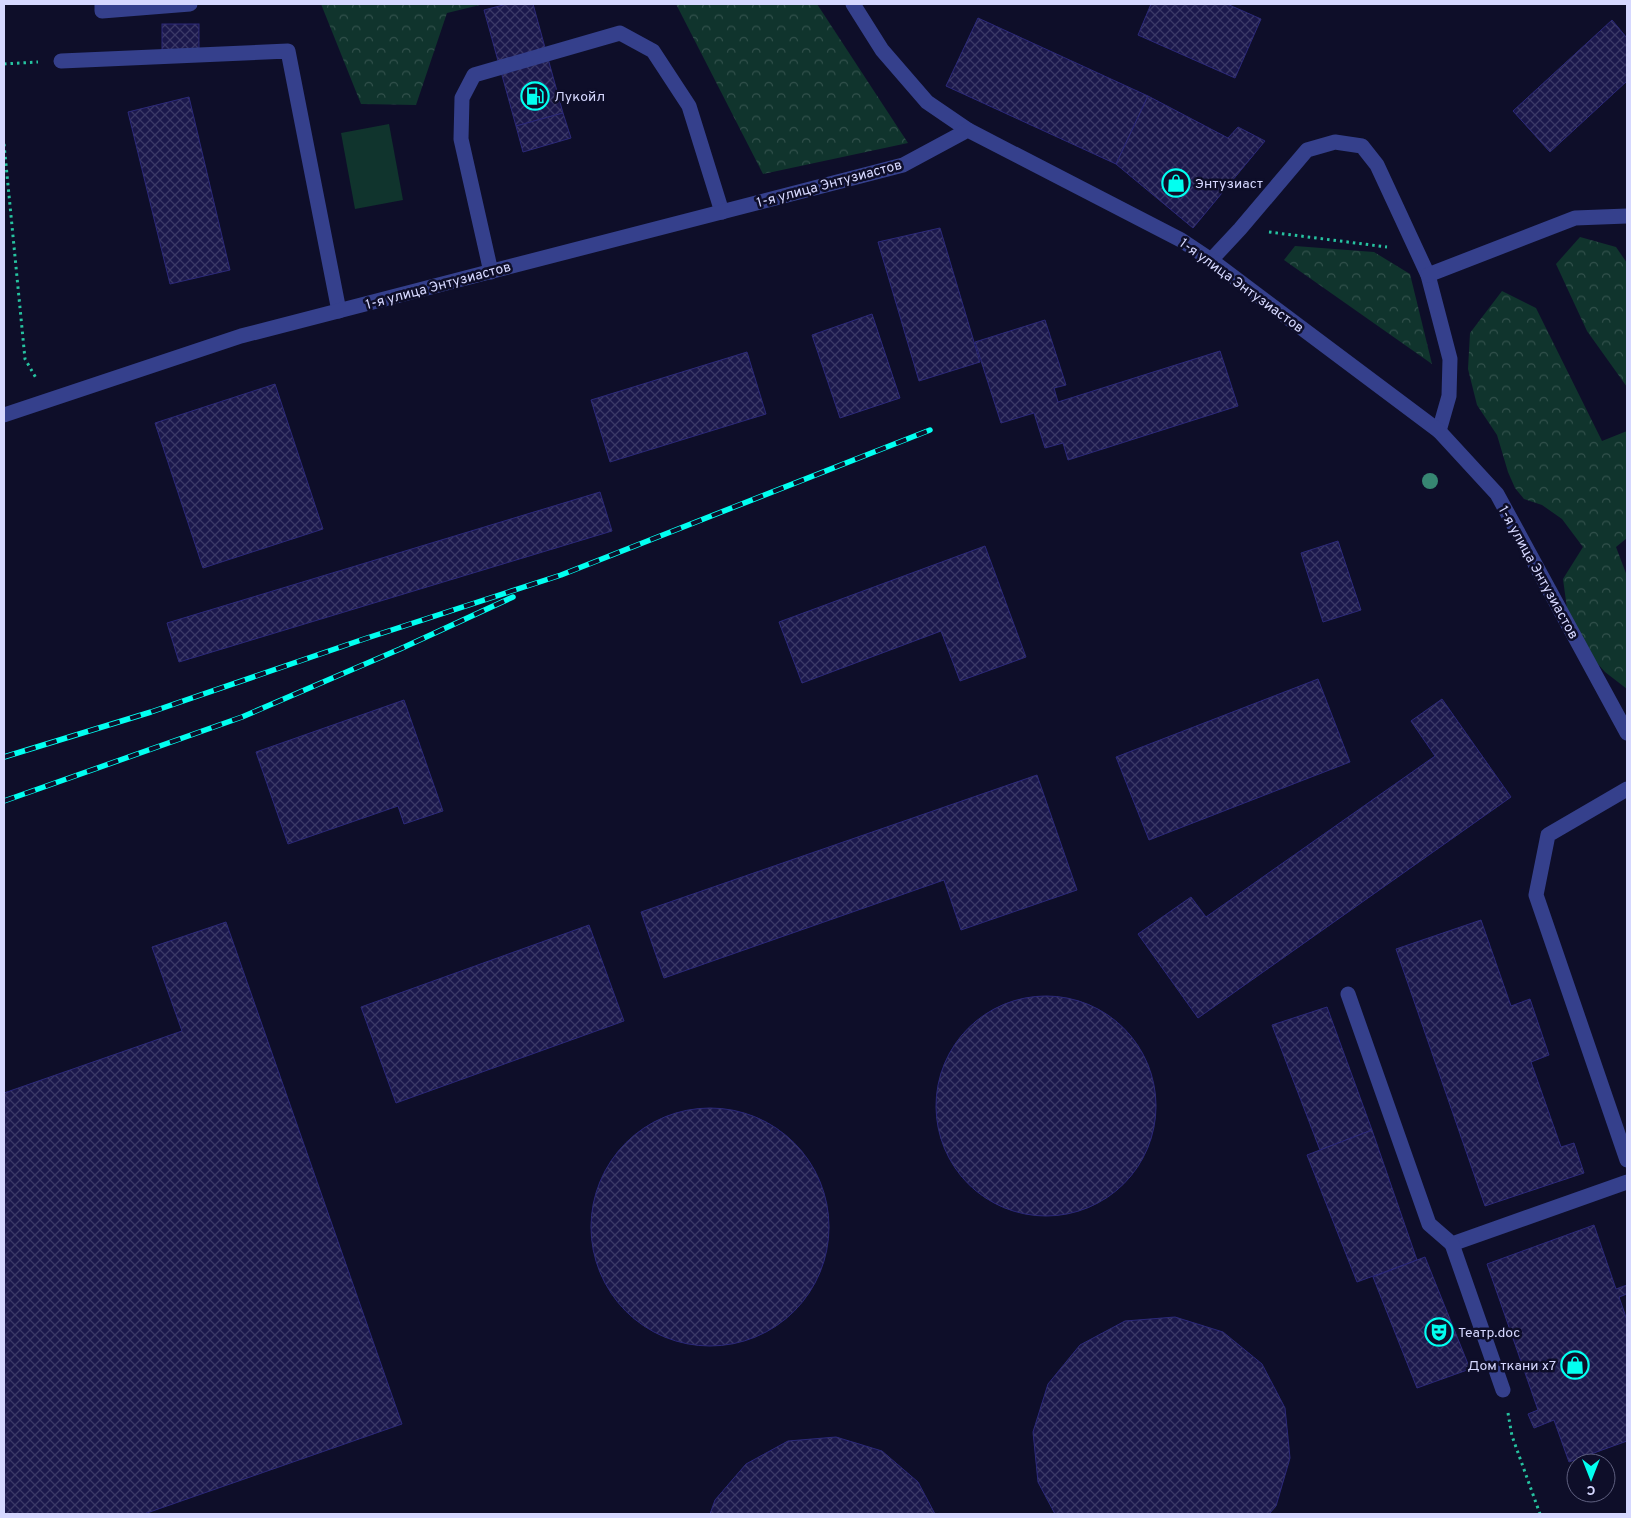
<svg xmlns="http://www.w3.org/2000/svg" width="1631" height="1518" font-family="Overpass,sans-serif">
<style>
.green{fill:#10342d}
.forest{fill:url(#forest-crowns)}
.building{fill:url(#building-cross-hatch);stroke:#2c2979}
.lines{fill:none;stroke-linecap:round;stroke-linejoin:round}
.path{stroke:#26c3a0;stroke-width:3;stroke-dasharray:2.5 4;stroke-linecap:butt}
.minor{stroke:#35408c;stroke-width:15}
.rail-casing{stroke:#02fff0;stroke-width:5.5}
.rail{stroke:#0e0e29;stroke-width:4;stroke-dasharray:11;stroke-linecap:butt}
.tree{fill:#378672}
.labels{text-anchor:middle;stroke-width:5;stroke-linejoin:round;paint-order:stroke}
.poi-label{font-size:14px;fill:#d6d8ff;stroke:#0e0e29;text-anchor:start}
.street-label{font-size:14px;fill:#d6d8ff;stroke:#0e0e29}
</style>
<defs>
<pattern id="forest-crowns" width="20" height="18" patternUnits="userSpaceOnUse" patternTransform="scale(1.25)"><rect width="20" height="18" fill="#10342d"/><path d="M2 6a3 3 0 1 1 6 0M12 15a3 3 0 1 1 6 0" fill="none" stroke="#32514c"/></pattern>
<pattern id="building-cross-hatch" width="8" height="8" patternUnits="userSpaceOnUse" patternTransform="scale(1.25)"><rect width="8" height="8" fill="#1b184c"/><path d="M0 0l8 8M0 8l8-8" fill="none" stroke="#3b3967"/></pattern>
</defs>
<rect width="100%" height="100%" fill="#0e0e29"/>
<!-- green -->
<polygon class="green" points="389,124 403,200 355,209 341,133"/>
<!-- forest -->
<g class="forest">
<polygon points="321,4 484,4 447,13 416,105 361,104"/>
<polygon points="676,4 817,4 908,143 763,174"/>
<polygon points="1580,237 1616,247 1627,263 1627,387 1587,331 1556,264"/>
<polygon points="1295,246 1374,252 1410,274 1432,364 1284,260"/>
<polygon points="1502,291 1536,308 1602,441 1627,431 1627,538 1616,547 1627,576 1627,689 1605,672 1581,645 1568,616 1563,579 1583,547 1562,519 1542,505 1524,499 1515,488 1508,472 1497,435 1477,405 1468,369 1470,333"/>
</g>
<!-- building -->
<g class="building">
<polygon points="507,4 533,4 563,113 516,126 484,10"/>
<polygon points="1151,4 1227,4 1261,19 1235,78 1138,35"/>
<polygon points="978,18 1148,96 1116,164 946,86"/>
<polygon points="1612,20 1627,38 1627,81 1550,152 1513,111"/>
<rect x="162" y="24" width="37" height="26"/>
<polygon points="1148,96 1228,138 1238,127 1265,141 1193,228 1116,164"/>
<polygon points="189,97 230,270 170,284 128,112"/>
<polygon points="563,113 571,138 523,152 516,126"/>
<polygon points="940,228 980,362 919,381 878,242"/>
<polygon points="872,314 900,398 840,418 812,335"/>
<polygon points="1045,320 1066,385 1054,388 1058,402 1220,351 1238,406 1068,460 1063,443 1045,448 1034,413 1001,423 975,342"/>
<polygon points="747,352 766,414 610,462 591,400"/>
<polygon points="275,384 323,529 203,568 155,423"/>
<polygon points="600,492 612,531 179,662 167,623"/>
<polygon points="1338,541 1361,610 1323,622 1301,553"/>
<polygon points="985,546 1026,657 960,681 941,631 802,683 779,622"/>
<polygon points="1318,679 1350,762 1149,840 1116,757"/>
<polygon points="1442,699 1511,797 1198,1018 1138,934 1191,897 1206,917 1435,756 1411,721"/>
<polygon points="404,700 443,811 404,824 398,806 288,844 256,752"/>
<polygon points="1037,775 1077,890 961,930 944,880 664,978 641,912"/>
<polygon points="1481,920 1511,1006 1530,999 1549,1055 1531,1062 1561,1147 1574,1143 1584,1173 1485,1206 1396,949"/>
<polygon points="226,922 402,1424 144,1514 4,1514 4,1093 182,1031 152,947"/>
<polygon points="589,925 624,1021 396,1103 361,1007"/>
<circle cx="1046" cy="1106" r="110"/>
<polygon points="1327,1007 1372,1130 1320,1150 1272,1025"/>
<circle cx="710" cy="1227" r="119"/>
<polygon points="1372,1130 1417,1260 1357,1282 1307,1155"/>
<polygon points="1594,1225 1616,1289 1627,1285 1627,1294 1619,1297 1627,1320 1627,1441 1569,1462 1554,1420 1534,1428 1528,1414 1538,1410 1487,1264"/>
<polygon points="1425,1257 1470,1369 1417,1388 1373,1277"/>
<polygon points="1175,1317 1223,1332 1262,1364 1285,1408 1290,1458 1276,1506 1269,1514 1055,1514 1038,1482 1033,1432 1048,1384 1080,1345 1125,1321"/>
<polygon points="836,1437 882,1451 918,1482 935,1514 710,1514 715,1500 746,1464 788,1441"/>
</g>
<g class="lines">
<!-- path -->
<g class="path">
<polyline points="4,64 38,62"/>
<polyline points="4,144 25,359 36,378"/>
<polyline points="1269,232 1387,247"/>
<polyline points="1508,1413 1512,1436 1540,1514"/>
</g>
<!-- minor -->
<g class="minor">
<polyline points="102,4 102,11 190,4"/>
<polyline points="853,4 882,50 927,102 968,130"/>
<polyline points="61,61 288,51 339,311"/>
<polyline points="1211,260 1240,229 1307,150 1335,142 1362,146 1377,165 1428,275 1450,359 1449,396 1439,431"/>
<polyline points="491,272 461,139 462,98 474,75 620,33 653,51 689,106 722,212"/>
<polyline points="1428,275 1575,218 1627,216"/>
<polyline points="4,415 241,336 903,165 968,130 1181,240 1211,260 1439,431 1497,494 1627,733"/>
<polyline points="1627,789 1548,835 1536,895 1627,1160"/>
<polyline points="1348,994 1429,1224 1452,1244 1627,1182"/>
<polyline points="1452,1244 1503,1390"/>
</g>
<!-- rail casing -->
<g class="rail-casing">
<g id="rail">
<polyline points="4,757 151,712 364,639 561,575 930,430"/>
<polyline points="4,801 242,717 400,649 513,597"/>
</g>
</g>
<!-- rail -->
<use href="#rail" class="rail"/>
</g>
<!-- trees -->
<circle class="tree" cx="1430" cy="481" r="8"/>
<!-- icons -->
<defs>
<g id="fuel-ring" transform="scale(1.4375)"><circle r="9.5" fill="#0e0e29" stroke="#02fff0" stroke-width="1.5"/><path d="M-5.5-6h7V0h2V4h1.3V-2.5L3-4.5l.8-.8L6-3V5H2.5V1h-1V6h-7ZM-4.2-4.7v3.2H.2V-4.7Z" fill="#02fff0"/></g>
<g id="shop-ring" transform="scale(1.4375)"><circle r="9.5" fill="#0e0e29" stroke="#02fff0" stroke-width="1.5"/><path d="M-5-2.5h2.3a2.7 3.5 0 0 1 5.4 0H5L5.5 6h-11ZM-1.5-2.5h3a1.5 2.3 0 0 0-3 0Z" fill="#02fff0"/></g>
<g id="theatre-ring" transform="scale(1.4375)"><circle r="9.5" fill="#0e0e29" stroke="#02fff0" stroke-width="1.5"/><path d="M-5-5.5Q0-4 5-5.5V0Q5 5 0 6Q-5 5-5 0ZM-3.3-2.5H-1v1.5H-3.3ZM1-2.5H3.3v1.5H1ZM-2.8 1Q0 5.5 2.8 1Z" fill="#02fff0"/></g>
</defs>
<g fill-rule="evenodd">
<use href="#fuel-ring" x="535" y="96"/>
<use href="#shop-ring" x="1176" y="183"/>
<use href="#theatre-ring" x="1439" y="1332"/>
<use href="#shop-ring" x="1575" y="1365"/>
</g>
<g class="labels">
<!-- poi labels -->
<g class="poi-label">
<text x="554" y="101">Лукойл</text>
<text x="1195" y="188">Энтузиаст</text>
<text x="1458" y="1337">Театр.doc</text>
<text x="1556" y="1370" text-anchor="end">Дом ткани x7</text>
</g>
<!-- street labels -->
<g class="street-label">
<text transform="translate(829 183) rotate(-15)" y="5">1-я улица Энтузиастов</text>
<text transform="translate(438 285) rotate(-15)" y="5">1-я улица Энтузиастов</text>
<text transform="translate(1242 285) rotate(36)" y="5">1-я улица Энтузиастов</text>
<text transform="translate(1539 572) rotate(61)" y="5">1-я улица Энтузиастов</text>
</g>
</g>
<!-- border -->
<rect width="1631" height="1518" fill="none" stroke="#d6d8ff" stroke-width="10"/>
<!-- north arrow -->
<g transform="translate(1591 1478) rotate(180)"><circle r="24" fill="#0e0e29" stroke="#5e5f7f"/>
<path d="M0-4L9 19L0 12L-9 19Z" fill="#02fff0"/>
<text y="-8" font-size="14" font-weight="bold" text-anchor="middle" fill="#d6d8ff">С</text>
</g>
</svg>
